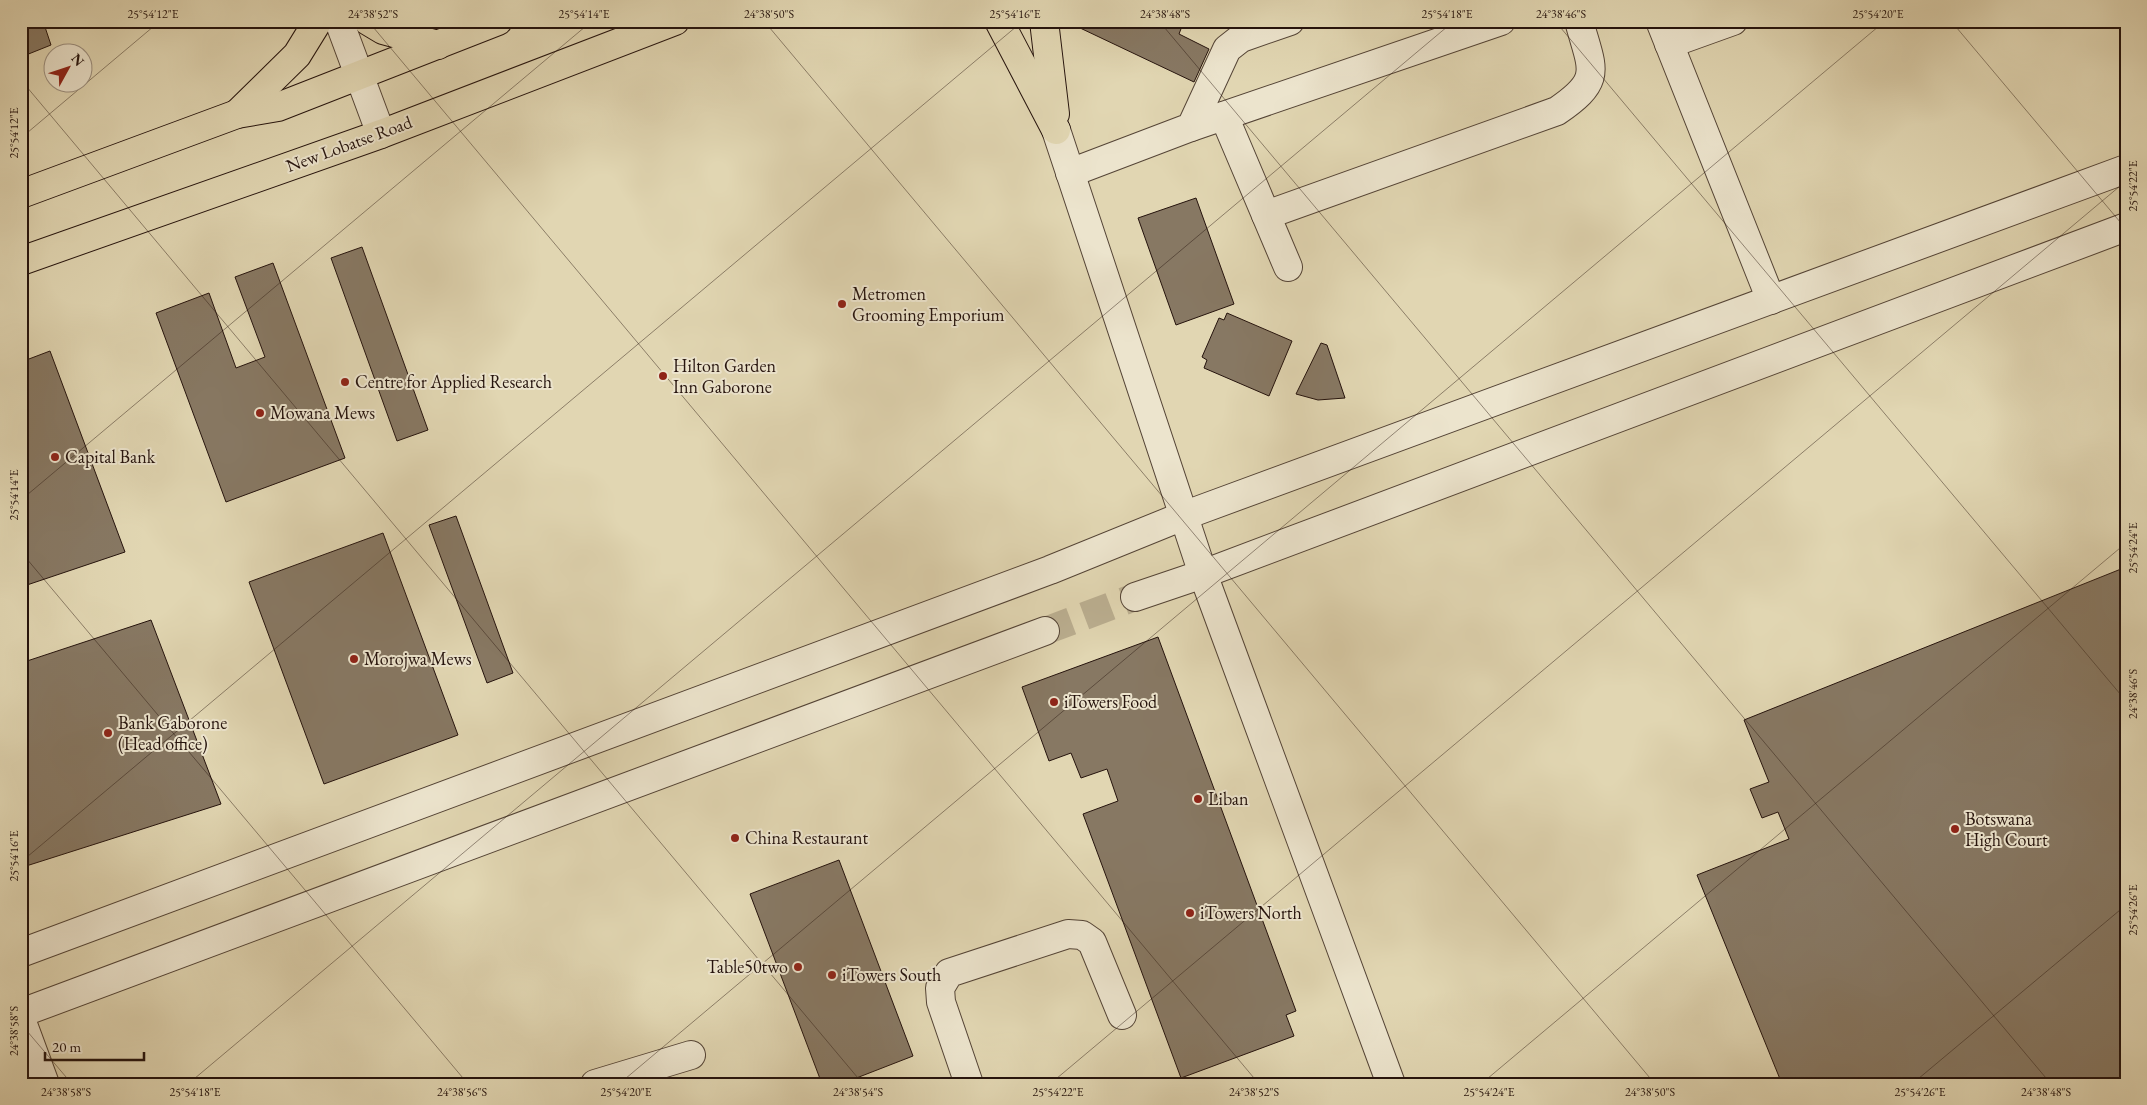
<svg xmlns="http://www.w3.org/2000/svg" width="2147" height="1105" font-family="'EB Garamond',serif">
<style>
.building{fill:#877863;stroke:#25130d}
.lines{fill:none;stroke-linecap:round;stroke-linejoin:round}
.minor-tunnel{stroke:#bbaf91;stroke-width:28;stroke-dasharray:28 14;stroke-linecap:butt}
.minor-casing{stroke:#544436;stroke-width:30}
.major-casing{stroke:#25130d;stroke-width:30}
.minor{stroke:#ece4cd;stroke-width:28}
.major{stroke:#e1d6b2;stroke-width:28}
.ticks{fill:none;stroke:#25130d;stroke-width:1;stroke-opacity:0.45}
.poi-dot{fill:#8f2418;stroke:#ece4cd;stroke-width:2}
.labels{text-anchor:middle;stroke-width:4;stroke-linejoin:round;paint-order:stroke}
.street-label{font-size:18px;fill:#25130d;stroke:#ece4cd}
.poi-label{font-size:18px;fill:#25130d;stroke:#ece4cd;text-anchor:start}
.neatline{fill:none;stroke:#25130d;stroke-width:2}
.ticks-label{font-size:12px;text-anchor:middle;fill:#25130d}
</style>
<rect width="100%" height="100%" fill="#e1d6b2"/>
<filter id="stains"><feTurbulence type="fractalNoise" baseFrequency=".004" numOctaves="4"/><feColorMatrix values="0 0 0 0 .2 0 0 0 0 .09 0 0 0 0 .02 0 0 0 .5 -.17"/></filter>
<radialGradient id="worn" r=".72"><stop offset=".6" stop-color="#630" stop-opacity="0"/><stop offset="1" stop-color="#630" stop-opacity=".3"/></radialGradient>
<!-- building -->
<g class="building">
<polygon points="21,21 43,21 51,45 21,57"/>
<polygon points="1080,21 1184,21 1179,34 1209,49 1194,82 1078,27"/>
<polygon points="1196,198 1234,304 1176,325 1138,218"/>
<polygon points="362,247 428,430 397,441 331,258"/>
<polygon points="273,263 345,458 226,502 156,313 209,293 236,368 265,357 235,277"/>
<polygon points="1227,313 1292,341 1269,396 1204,368 1207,360 1202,357 1219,318 1224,320"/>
<polygon points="1321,343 1327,345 1345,398 1318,400 1296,394"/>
<polygon points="50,351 125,552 21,587 21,362"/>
<polygon points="456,516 513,673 487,683 429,525"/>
<polygon points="383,533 458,735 324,784 249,582"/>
<polygon points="2126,567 2126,1084 1782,1084 1697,875 1789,839 1778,812 1762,818 1750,789 1769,782 1744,720"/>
<polygon points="151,620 221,804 23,867 21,863 21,663"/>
<polygon points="1158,637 1296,1011 1286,1015 1294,1036 1181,1078 1083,814 1118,801 1107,769 1081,778 1071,753 1049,761 1022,687"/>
<polygon points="839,860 913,1056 841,1084 822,1084 750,894"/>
</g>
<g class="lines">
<!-- minor-tunnel -->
<polyline class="minor-tunnel" points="1045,631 1135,597"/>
<!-- minor casing -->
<g class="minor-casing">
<g id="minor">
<polyline points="339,21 381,134"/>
<polyline points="1660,21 1771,300"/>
<polyline points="1669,44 1733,21"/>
<polyline points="1224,116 1288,267"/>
<polyline points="1191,127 1501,21"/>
<polyline points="1056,130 1203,574 1391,1084"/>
<polyline points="1070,173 1191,127 1227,49 1241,38 1290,21"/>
<path d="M1266,215l291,-104c47,-32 35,-41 22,-90"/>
<polyline points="1135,597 1203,574 2126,227"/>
<polyline points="21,953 1050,570 1183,516 2126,169"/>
<polyline points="21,1013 1045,631"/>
<polyline points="21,1019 45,1084"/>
<polyline points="595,1084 691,1055"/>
<polyline points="969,1084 941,1002 940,988 949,973 1068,934 1082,935 1092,942 1122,1015"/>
</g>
</g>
<!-- major casing -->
<g class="major-casing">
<g id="major">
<polyline points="368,21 383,30 438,45"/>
<polyline points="999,21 1056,130"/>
<polyline points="1044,21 1055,114"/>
<polyline points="237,114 297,55 318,21"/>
<polyline points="21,194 237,114 278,107 498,21"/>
<polyline points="21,261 381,134 675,21"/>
</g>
</g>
<!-- minor -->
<use href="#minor" class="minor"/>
<!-- major -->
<use href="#major" class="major"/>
</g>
<!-- ticks -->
<path class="ticks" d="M368,21l891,1063M764,21l891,1063M1159,21l892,1063M1555,21l571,680M1951,21l175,208M21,80l842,1004M21,138l139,-117M21,500l571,-479M21,552l447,532M21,862l1002,-841M21,1024l51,60M188,1084l1266,-1063M619,1084l1266,-1063M1050,1084l1076,-903M1481,1084l645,-541M1912,1084l214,-179"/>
<!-- markers -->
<g class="poi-dot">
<circle cx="842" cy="304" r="5"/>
<circle cx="663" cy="376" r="5"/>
<circle cx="345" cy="382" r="5"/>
<circle cx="260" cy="413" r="5"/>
<circle cx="55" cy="457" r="5"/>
<circle cx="354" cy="659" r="5"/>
<circle cx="1054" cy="702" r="5"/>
<circle cx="108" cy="733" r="5"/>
<circle cx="1198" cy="799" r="5"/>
<circle cx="1955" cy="829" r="5"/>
<circle cx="735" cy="838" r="5"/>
<circle cx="1190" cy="913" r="5"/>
<circle cx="798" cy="967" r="5"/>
<circle cx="832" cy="975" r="5"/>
</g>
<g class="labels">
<!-- street labels -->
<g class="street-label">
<text transform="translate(349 144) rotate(-20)" y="6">New Lobatse Road</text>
</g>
<!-- poi labels -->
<g class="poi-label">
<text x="852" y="300">Metromen<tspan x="852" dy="21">Grooming Emporium</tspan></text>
<text x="673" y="372">Hilton Garden<tspan x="673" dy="21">Inn Gaborone</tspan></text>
<text x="355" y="388">Centre for Applied Research</text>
<text x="270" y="419">Mowana Mews</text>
<text x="65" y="463">Capital Bank</text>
<text x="364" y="665">Morojwa Mews</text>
<text x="1064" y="708">iTowers Food</text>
<text x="118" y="729">Bank Gaborone<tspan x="118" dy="21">(Head office)</tspan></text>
<text x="1208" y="805">Liban</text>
<text x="1965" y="825">Botswana<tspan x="1965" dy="21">High Court</tspan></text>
<text x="745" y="844">China Restaurant</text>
<text x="1200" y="919">iTowers North</text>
<text x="788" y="973" text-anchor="end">Table50two</text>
<text x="842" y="981">iTowers South</text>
</g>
</g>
<!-- margin -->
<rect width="2147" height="1105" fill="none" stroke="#e1d6b2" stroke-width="55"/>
<!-- north arrow -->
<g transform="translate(68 68) rotate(50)"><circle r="24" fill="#ece4cd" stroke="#9c9080"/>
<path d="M0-4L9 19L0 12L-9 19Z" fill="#8f2418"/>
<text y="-8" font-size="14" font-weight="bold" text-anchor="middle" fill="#25130d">N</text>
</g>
<!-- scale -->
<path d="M45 1052v8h99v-8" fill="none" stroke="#25130d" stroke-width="2.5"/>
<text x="52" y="1052" font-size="15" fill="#25130d" stroke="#ece4cd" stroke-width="4" paint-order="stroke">20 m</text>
<rect x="28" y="28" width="2092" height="1050" class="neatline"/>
<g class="ticks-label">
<text x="153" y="18">25°54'12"E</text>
<text x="373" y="18">24°38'52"S</text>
<text x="584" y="18">25°54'14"E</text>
<text x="769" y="18">24°38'50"S</text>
<text x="1015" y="18">25°54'16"E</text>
<text x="1165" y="18">24°38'48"S</text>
<text x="1447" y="18">25°54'18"E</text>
<text x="1561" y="18">24°38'46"S</text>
<text x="1878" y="18">25°54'20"E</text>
<text transform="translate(14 133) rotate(-90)" y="4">25°54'12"E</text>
<text transform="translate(2133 186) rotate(-90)" y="4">25°54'22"E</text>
<text transform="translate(14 495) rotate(-90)" y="4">25°54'14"E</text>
<text transform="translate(2133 548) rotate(-90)" y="4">25°54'24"E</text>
<text transform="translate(2133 694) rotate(-90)" y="4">24°38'46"S</text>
<text transform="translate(14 856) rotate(-90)" y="4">25°54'16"E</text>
<text transform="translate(2133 910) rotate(-90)" y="4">25°54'26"E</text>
<text transform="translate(14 1031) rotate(-90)" y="4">24°38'58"S</text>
<text x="66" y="1096">24°38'58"S</text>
<text x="195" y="1096">25°54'18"E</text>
<text x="462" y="1096">24°38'56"S</text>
<text x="626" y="1096">25°54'20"E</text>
<text x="858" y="1096">24°38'54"S</text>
<text x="1058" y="1096">25°54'22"E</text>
<text x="1254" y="1096">24°38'52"S</text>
<text x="1489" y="1096">25°54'24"E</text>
<text x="1650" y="1096">24°38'50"S</text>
<text x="1920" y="1096">25°54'26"E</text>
<text x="2046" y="1096">24°38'48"S</text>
</g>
<rect width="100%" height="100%" filter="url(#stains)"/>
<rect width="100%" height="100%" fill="url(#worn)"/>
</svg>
